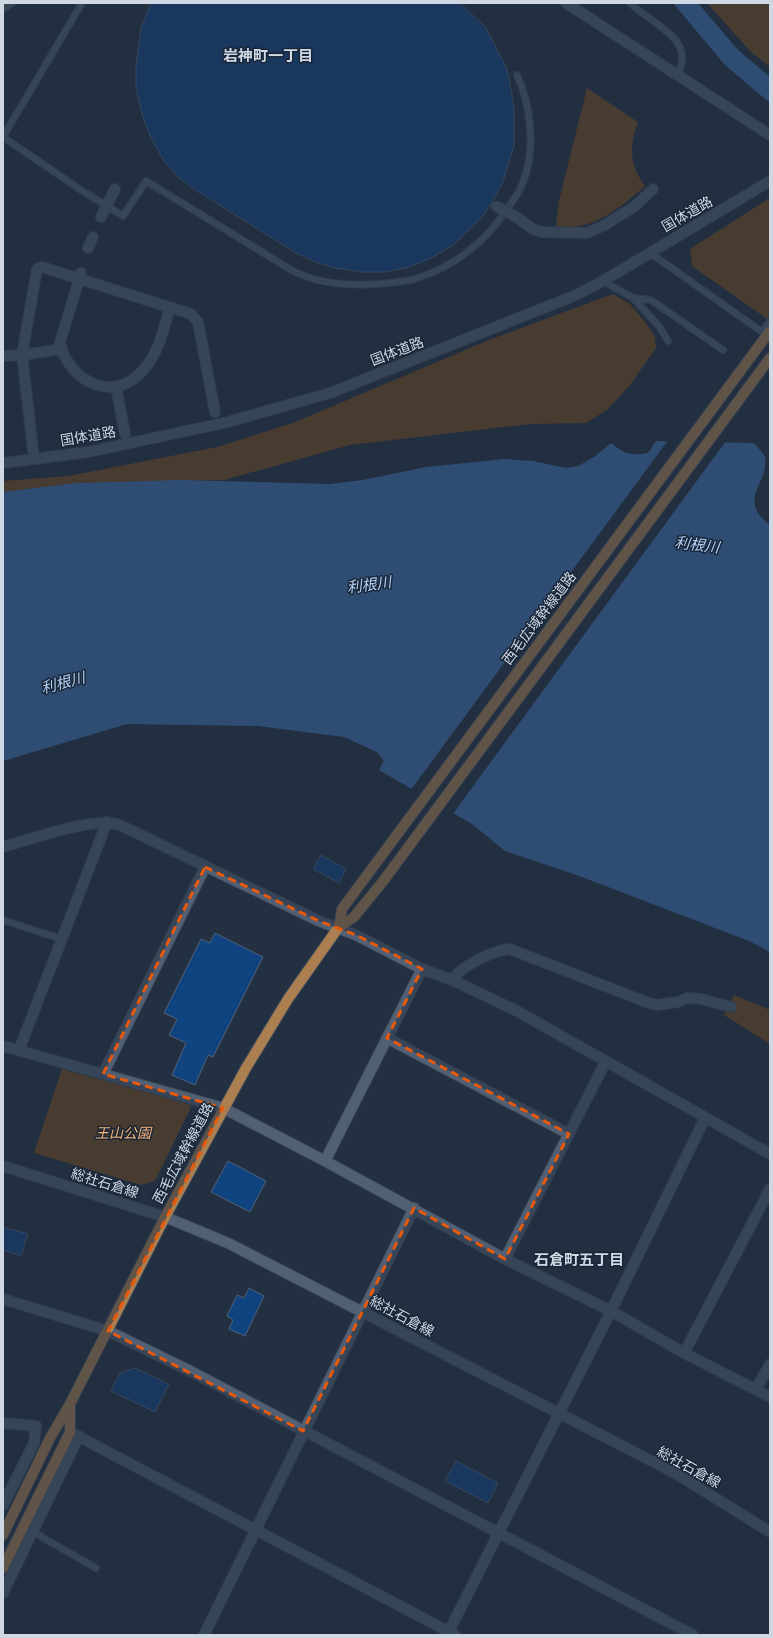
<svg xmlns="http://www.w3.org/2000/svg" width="773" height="1638" font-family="Georgia,'Noto Sans JP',serif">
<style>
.green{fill:#774a1b}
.water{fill:#3f71b0}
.pier{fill:#223042}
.building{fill:#104480;stroke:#526276}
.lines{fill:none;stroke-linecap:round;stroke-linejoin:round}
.service-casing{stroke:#424e5c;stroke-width:8}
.pedestrian-casing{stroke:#424e5c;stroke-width:12}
.minor-casing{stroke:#424e5c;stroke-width:12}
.tertiary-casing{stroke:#424e5c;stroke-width:12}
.secondary-casing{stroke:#424e5c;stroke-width:12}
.primary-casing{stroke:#424e5c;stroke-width:12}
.service{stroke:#516074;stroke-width:6}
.pedestrian{stroke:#516074;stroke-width:10}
.minor{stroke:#516074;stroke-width:10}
.tertiary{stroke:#516074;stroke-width:10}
.secondary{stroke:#516074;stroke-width:10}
.primary{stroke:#ac7f51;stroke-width:10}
.pedestrian-bridge-casing{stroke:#424e5c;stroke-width:12;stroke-linecap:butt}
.pedestrian-bridge{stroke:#516074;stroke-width:10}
.marked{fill:none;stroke:#e8590c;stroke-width:3;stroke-dasharray:8 5;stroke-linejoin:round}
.labels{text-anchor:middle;stroke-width:3;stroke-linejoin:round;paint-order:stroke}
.street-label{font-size:14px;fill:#cfd8e3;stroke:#192638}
.park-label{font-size:14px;font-style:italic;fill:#fab574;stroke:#192638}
.neighbourhood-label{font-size:15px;font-weight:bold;fill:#cfd8e3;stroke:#192638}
.water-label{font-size:15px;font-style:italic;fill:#b5d0f3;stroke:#192638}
</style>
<rect width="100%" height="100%" fill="#223042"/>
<!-- green -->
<g class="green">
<polygon points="707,3 770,3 770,67 751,52"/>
<path d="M587,88l51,34c-9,24 -9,42 7,64 -25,22 -54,47 -89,40l3,-25z"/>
<polygon points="770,198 770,321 692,266 690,249"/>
<polygon points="613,294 630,304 645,322 655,337 656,348 630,385 608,409 586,423 530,424 350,445 224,480 76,483 3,492 3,481 69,476 217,447 293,423 484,342"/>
<polygon points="734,995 770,1010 770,1044 724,1015"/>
<polygon points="62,1069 192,1105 155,1181 141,1185 34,1153"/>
</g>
<!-- water -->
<g class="water">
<polygon points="673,3 698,3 738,50 770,77 770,103 725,65"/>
<path d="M656,441l98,2c3,4 10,10 11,15 4,25 -29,42 5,67v427l-21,-11 -167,-64 -77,-26 -33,-27 -93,-54 5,-9 -7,-9 -33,-15 -86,-11 -131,-2 -124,37v-269l73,-9 104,-3 150,4 33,-4 63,-13 79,-8 28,2 33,7 12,-2 16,-9 17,-14c14,11 19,13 37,10z"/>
</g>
<!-- pier -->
<polygon class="pier" points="669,439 726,441 452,815 410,791"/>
<!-- building -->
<g class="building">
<polygon points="151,3 460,3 486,28 507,69 509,78 514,108 514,145 503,182 494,199 483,216 452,246 429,259 406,268 386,272 362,272 335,268 318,263 296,253 194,189 178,177 164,161 150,136 142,114 136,89 136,66 141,28"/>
<polygon points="321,855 346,869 339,883 313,869"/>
<polygon points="215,933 263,957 213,1057 208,1055 195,1085 172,1075 186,1043 169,1035 177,1019 164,1013 201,939 210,943"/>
<polygon points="228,1161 266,1181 250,1212 211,1192"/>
<polygon points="3,1227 28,1234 21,1256 3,1250"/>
<polygon points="249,1288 264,1296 245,1336 229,1329 233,1320 227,1316 237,1295 244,1298"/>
<polygon points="135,1368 169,1384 155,1412 111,1391 120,1373"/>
<polygon points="456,1461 498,1483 488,1503 445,1481"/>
</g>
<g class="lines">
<!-- service casing -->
<g class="service-casing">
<g id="service">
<path d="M630,3c21,21 68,36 47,72"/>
<polyline points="3,9 12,3"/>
<path d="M3,137l78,53 42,26 23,-35 147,90c26,13 54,15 83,13 14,-1 29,-2 42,-6 39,-13 67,-36 90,-70 5,-8 12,-16 15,-26 13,-31 8,-77 -6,-107"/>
<polyline points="3,137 82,3"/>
<polyline points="649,252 762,332 770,321"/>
<polyline points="603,281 633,298 651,300 723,350"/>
<polyline points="633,298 659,326 668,341"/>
<polyline points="3,920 61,939"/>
<polyline points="33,1532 96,1568"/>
</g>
</g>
<!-- pedestrian casing -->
<g class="pedestrian-casing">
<g id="pedestrian">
<polyline points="101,217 115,189"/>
<polyline points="516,217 533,229 542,232 587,233 605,225 635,206 653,189"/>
<polyline points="88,248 93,237"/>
<path d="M81,273l-21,69c8,40 55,63 84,27 15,-17 20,-41 26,-62"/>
<polyline points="3,356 22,355 62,349"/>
<polyline points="116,387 125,434"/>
<polyline points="33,450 22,355 37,269 42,267 191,314 198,322 215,412"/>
</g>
</g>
<!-- minor casing -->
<g class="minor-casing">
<g id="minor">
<path d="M3,847c28,-8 92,-31 117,-22l199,96 37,14 66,34 30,11 65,31 253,143"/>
<path d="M452,980c9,-14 42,-30 58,-31l136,53 11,3 21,-3 9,-4 14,1 30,8"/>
<polyline points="387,1038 569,1134"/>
<polyline points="3,1046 223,1108 325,1161 505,1259 611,1311 684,1353 770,1397"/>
<polyline points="19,1050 107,822"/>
<polyline points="103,1074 205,867"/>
<polyline points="325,1161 422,969"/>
<polyline points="505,1259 606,1061"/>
<polyline points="108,1331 192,1372 693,1635"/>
<polyline points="684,1353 770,1189"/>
<polyline points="756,1389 770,1364"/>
<polyline points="70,1432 455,1635"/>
<polyline points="3,1505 34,1443 36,1426"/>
<polyline points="3,1593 79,1436"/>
<polyline points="204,1635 414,1208"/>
<polyline points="447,1635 611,1311 705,1118"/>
</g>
</g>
<!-- tertiary casing -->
<g class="tertiary-casing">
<g id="tertiary">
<polyline points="566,3 770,135"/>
<polyline points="3,463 88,452 224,423 330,393 574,296 603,281 770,181"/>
<polyline points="3,1299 108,1331"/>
<polyline points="3,1423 36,1426"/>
</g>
</g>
<!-- secondary casing -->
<g class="secondary-casing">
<polyline id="secondary" points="3,1166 165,1217 228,1243 675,1473 770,1532"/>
</g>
<!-- primary casing -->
<g class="primary-casing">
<g id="primary">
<polyline points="339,926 342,909 770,331"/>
<polyline points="3,1535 50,1438 70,1404 165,1217 246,1068 288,999 338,928 354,917 384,880 770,358"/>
<polyline points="3,1568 70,1432 70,1404"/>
</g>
</g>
<!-- service -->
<use href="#service" class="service"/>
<!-- pedestrian -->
<use href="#pedestrian" class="pedestrian"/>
<!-- minor -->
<use href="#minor" class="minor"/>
<!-- tertiary -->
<use href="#tertiary" class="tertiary"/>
<!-- secondary -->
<use href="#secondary" class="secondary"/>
<!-- primary -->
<use href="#primary" class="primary"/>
<!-- pedestrian-bridge casing -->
<g class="pedestrian-bridge-casing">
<polyline id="pedestrian-bridge" points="496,206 516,217"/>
</g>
<!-- pedestrian-bridge -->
<use href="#pedestrian-bridge" class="pedestrian-bridge"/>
</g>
<!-- marked area -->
<path d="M0 0H773V1638H0ZM205,867l114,54 37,14 66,34 -35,69 182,96 -64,125 -91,-51 -111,223 -195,-100 115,-223 -120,-34z" fill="#223042" fill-opacity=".55" fill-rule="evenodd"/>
<path class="marked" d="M205,867l114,54 37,14 66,34 -35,69 182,96 -64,125 -91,-51 -111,223 -195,-100 115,-223 -120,-34z"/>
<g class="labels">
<!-- street labels -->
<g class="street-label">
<text transform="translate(687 214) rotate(-30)" y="5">国体道路</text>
<text transform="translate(397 351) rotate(-21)" y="5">国体道路</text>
<text transform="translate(88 436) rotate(-10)" y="5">国体道路</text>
<text transform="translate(539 618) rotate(-53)" y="5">西毛広域幹線道路</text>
<text transform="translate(183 1153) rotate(-62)" y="5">西毛広域幹線道路</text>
<text transform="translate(105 1183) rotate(17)" y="5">総社石倉線</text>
<text transform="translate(402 1316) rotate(28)" y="5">総社石倉線</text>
<text transform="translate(689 1467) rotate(29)" y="5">総社石倉線</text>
</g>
<!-- park labels -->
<g class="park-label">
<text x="123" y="1138">王山公園</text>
</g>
<!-- neighbourhood labels -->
<g class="neighbourhood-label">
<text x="268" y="61">岩神町一丁目</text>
<text x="579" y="1265">石倉町五丁目</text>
</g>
<!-- water labels -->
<g class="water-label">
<text transform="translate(697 545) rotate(7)" y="5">利根川</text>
<text transform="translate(369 585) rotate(-8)" y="5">利根川</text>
<text transform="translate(63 683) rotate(-15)" y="5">利根川</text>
</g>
</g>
<!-- border -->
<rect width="773" height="1638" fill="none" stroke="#cfd8e3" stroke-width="8"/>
</svg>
